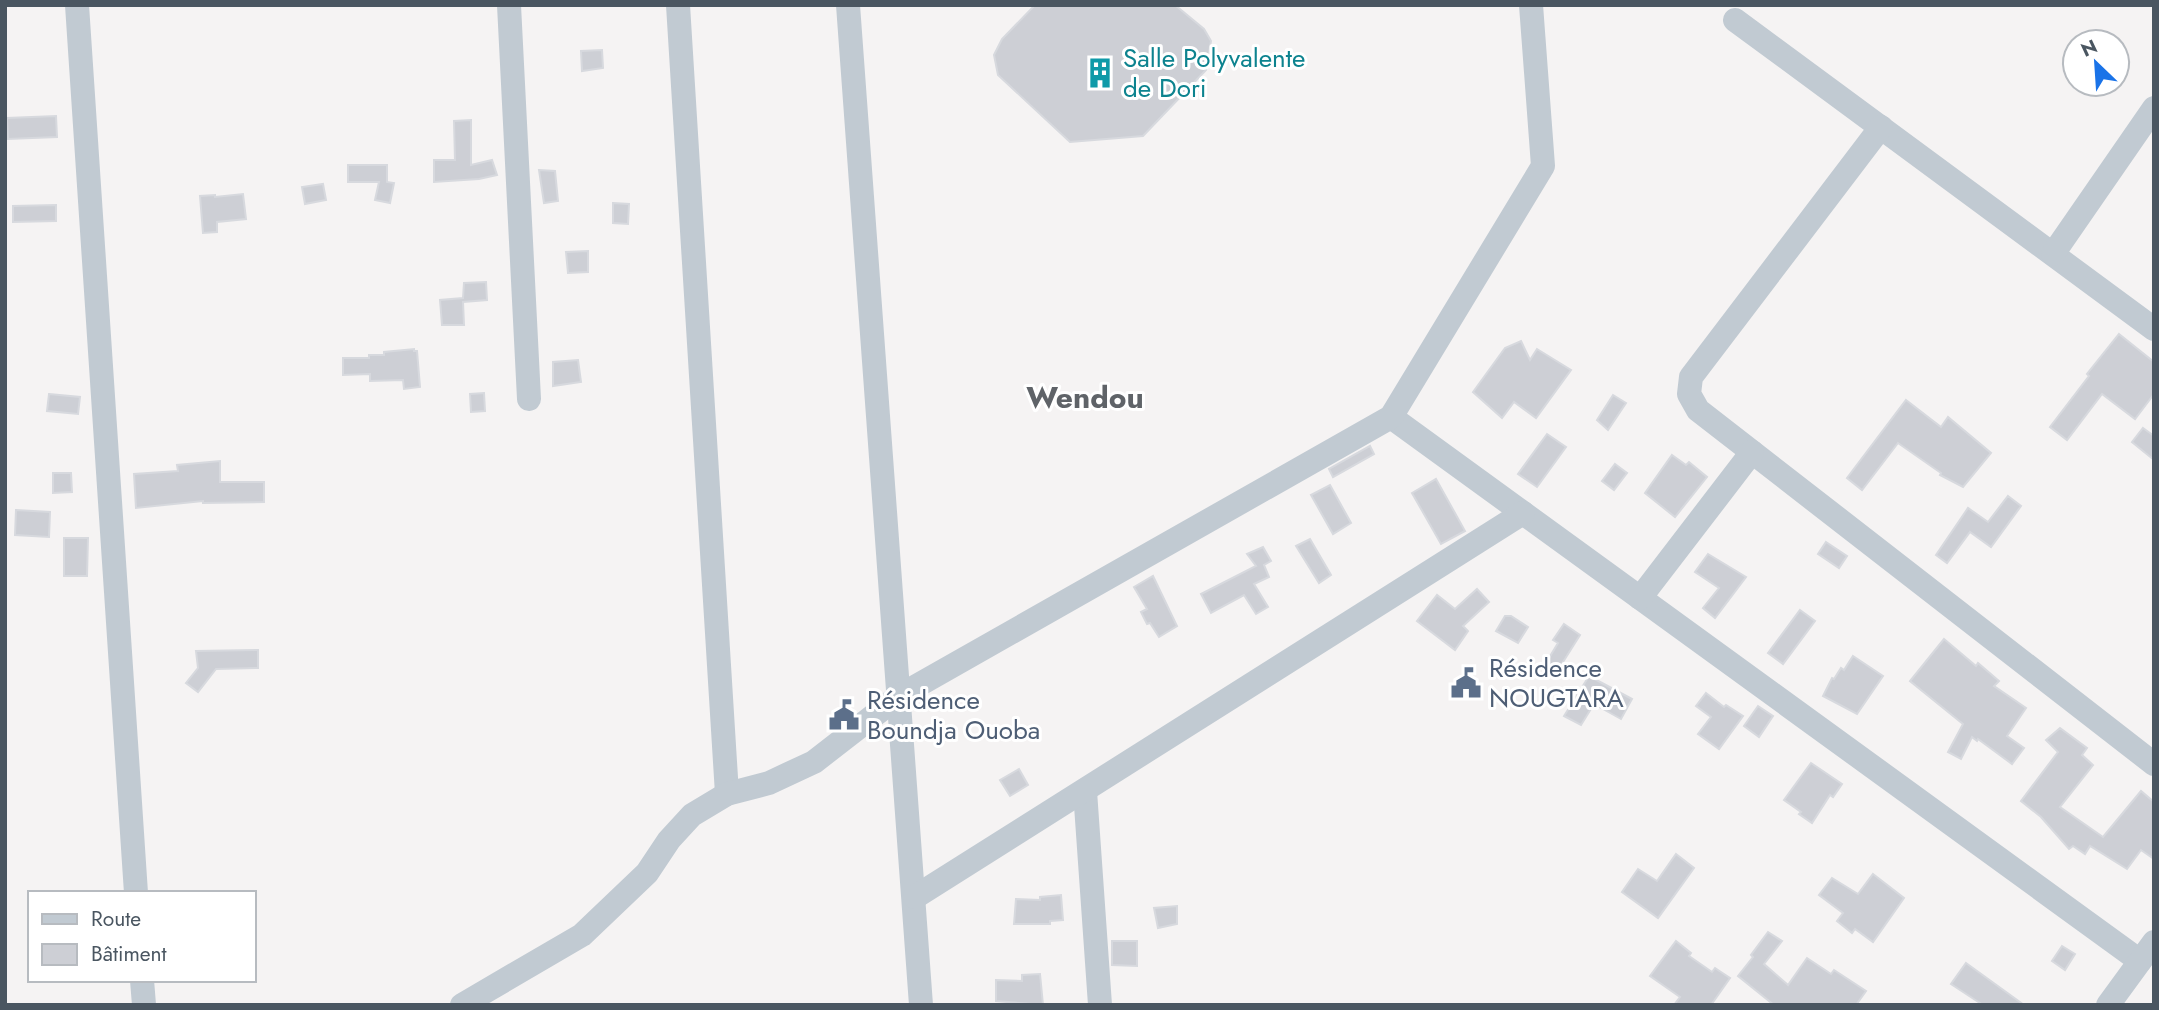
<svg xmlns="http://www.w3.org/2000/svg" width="2159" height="1010" font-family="Jost,sans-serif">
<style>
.building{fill:#cdcfd5;stroke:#d7d9de;stroke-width:2}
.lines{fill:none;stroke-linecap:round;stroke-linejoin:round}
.minor{stroke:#c1cad2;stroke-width:24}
.labels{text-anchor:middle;stroke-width:6;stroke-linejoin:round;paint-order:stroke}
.culture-label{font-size:26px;fill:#0d838f;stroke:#fff;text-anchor:start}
.service-label{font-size:26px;fill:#4e5e75;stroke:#fff;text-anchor:start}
.quarter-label{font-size:30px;font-weight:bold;fill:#5f6368;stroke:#fff}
</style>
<rect width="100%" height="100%" fill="#f5f3f3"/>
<!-- building -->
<g class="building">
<polygon points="1035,5 1175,5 1204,29 1211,41 1206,70 1143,136 1070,142 998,75 994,55 1002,39"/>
<polygon points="602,50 603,68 582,71 581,51"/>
<polygon points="56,116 57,137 8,139 7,118"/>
<polygon points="471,120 471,165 492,160 497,175 479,179 434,182 434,160 455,160 454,121"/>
<polygon points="348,165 387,165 387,182 394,183 390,203 375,200 379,182 348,182"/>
<polygon points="539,170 555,171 558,201 544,203"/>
<polygon points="323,184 326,200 305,204 302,187"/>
<polygon points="243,194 246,219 217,222 217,232 203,233 200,196 215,195 215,197"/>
<polygon points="613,203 629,204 628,224 613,223"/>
<polygon points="56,205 56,221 13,222 13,206"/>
<polygon points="588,251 588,272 568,273 566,252"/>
<polygon points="486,282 487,300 463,302 464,325 442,325 440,300 463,298 464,283"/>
<polygon points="2119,334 2154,362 2154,394 2135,419 2102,394 2067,440 2050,427 2089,376 2087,374"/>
<polygon points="1521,341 1530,360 1537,349 1571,370 1536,418 1514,402 1502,418 1473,392 1505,348"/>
<polygon points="414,349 414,351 417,351 420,387 404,389 403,380 370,381 370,374 343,375 343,358 369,358 369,355 384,355 384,352"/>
<polygon points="578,360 581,382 553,386 553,362"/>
<polygon points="484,393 485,411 471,412 470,394"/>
<polygon points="49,394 80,397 78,414 47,411"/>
<polygon points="1613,395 1626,403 1608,430 1597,420"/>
<polygon points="1906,400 1941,427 1948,417 1991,453 1963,487 1940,475 1941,473 1898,443 1862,490 1847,478"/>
<polygon points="2143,428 2154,436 2154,460 2132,442"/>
<polygon points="1547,434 1566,447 1537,487 1518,474"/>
<polygon points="1370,446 1374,454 1333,477 1329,469"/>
<polygon points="1672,455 1686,465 1689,462 1707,477 1675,517 1645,493"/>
<polygon points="220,461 220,482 264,482 264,502 203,503 203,501 136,508 134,474 178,471 177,465"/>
<polygon points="1615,464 1627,473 1614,490 1602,481"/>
<polygon points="53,473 71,473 72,492 53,493"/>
<polygon points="1436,479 1465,531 1441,544 1412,493"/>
<polygon points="1330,485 1351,523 1333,534 1311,495"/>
<polygon points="2008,496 2021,506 1991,547 1970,532 1947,563 1936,555 1968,508 1988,522"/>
<polygon points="16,510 50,512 49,537 15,535"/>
<polygon points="64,538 88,538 87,576 64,576"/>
<polygon points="1310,539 1331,575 1319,583 1296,546"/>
<polygon points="1826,542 1847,556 1839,568 1818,554"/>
<polygon points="1263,547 1271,561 1264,565 1269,577 1254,584 1268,607 1256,614 1244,595 1211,613 1201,594 1256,566 1247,554"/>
<polygon points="1708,554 1746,577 1715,618 1703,608 1719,588 1695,572"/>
<polygon points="1153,576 1177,626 1159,637 1150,623 1147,624 1141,612 1147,609 1134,587"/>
<polygon points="1477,589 1489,602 1463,626 1468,631 1455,650 1417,621 1437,595 1455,609"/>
<polygon points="1800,610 1815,621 1783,664 1768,653"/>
<polygon points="1505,616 1511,616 1528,627 1518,643 1496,631"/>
<polygon points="1564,624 1580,635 1558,670 1546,663 1558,643 1553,640"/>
<polygon points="1944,639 1976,666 1978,663 1999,681 1994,686 2026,708 2007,736 2024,748 2012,764 1978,739 1977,741 1972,737 1961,759 1948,752 1963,724 1910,681"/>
<polygon points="258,650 258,668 216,669 198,692 186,683 198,668 196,651"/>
<polygon points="1853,656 1883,676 1857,714 1823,696 1832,678 1834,679 1841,668 1844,670"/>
<polygon points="1589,676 1632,699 1621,719 1594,704 1581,725 1564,716"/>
<polygon points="1706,693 1724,707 1726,705 1743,716 1719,749 1698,734 1711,717 1696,706"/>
<polygon points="1758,706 1773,716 1759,737 1744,726"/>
<polygon points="2060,728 2087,748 2082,755 2093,765 2060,807 2103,837 2141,791 2154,802 2154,859 2141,850 2127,869 2090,846 2085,854 2073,846 2069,849 2041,817 2021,801 2058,752 2046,740"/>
<polygon points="1811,763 1842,784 1833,797 1830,795 1812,823 1799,814 1801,812 1784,800"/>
<polygon points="1019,769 1028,785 1010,796 1000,780"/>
<polygon points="1676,854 1694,868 1658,918 1622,892 1638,869 1657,881"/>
<polygon points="1873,874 1904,898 1873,942 1855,929 1852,933 1837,921 1843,913 1819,895 1832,878 1858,894"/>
<polygon points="1061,895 1063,920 1050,921 1050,924 1014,924 1016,899 1040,900 1040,897"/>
<polygon points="1177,906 1177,924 1158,928 1154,908"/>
<polygon points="1768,932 1782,941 1764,964 1788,985 1807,958 1831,974 1834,970 1866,991 1856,1005 1774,1005 1738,976 1753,957 1751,955"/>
<polygon points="1112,941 1137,941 1137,966 1112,965"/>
<polygon points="1676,941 1691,953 1689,956 1712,972 1715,968 1730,978 1711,1005 1674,1005 1680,997 1650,976"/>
<polygon points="2062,946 2075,954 2065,970 2052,961"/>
<polygon points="1966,963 2024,1005 1983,1005 1951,984"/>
<polygon points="1040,974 1043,1005 996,1001 996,980 1022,981 1022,975"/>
</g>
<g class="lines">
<!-- minor -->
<g class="minor">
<polyline points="77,5 136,893"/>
<polyline points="509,5 529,399"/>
<polyline points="678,5 727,794"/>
<polyline points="848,5 921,1005"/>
<polyline points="1735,20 2154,329"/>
<polyline points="1881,127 1691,377 1689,394 1698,410 2154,764"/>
<polyline points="2053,254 2154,108"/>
<polyline points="1391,417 2140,961"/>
<polyline points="1640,598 1752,452"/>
<polyline points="1085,791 1100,1005"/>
<polyline points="915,897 1523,513"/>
<polyline points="142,980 144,1005"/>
<polyline points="462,1005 582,935 647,873 669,840 692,815 727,794 769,783 814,762 899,696 1391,417 1543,166 1531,5"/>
<polyline points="2108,1005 2154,942"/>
</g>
</g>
<!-- icons -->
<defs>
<g id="building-bare" transform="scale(2.415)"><path d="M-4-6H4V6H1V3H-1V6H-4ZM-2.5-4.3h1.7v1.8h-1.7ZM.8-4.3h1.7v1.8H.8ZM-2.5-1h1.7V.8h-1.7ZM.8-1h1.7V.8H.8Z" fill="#0f9aa8" stroke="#fff" stroke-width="2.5" paint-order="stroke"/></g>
<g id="civic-bare" transform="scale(2.415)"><path d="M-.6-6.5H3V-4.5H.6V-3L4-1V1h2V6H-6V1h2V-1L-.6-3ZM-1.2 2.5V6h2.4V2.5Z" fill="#5c6f8a" stroke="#fff" stroke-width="2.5" paint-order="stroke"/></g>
</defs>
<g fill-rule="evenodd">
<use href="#building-bare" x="1100" y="73"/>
<use href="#civic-bare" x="1466" y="683"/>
<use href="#civic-bare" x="844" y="715"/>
</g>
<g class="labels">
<!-- culture labels -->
<g class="culture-label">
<text x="1123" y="67">Salle Polyvalente<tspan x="1123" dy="30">de Dori</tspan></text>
</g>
<!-- service labels -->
<g class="service-label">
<text x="1489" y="677">Résidence<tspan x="1489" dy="30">NOUGTARA</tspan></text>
<text x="867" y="709">Résidence<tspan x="867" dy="30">Boundja Ouoba</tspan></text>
</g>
<!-- quarter labels -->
<g class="quarter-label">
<text x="1085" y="408">Wendou</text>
</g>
</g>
<!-- border -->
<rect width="2159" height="1010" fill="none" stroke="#4a5661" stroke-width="14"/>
<!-- legend -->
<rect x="28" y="891" width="228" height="91" fill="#ffffff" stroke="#b7bbc0" stroke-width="2"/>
<rect x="42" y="914" width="35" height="10" fill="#c1cad2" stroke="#b7bbc0" stroke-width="2"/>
<text x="91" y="926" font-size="21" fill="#4a5661">Route</text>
<rect x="42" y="944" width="35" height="21" fill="#cdcfd5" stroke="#b7bbc0" stroke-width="2"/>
<text x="91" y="961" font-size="21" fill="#4a5661">Bâtiment</text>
<!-- north arrow -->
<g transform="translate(2096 63) rotate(335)"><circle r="33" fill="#ffffff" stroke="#b7bbc0" stroke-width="2"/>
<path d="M0-5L12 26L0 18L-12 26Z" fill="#1a73e8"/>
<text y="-10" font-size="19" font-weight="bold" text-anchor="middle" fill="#4a5661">N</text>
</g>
</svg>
